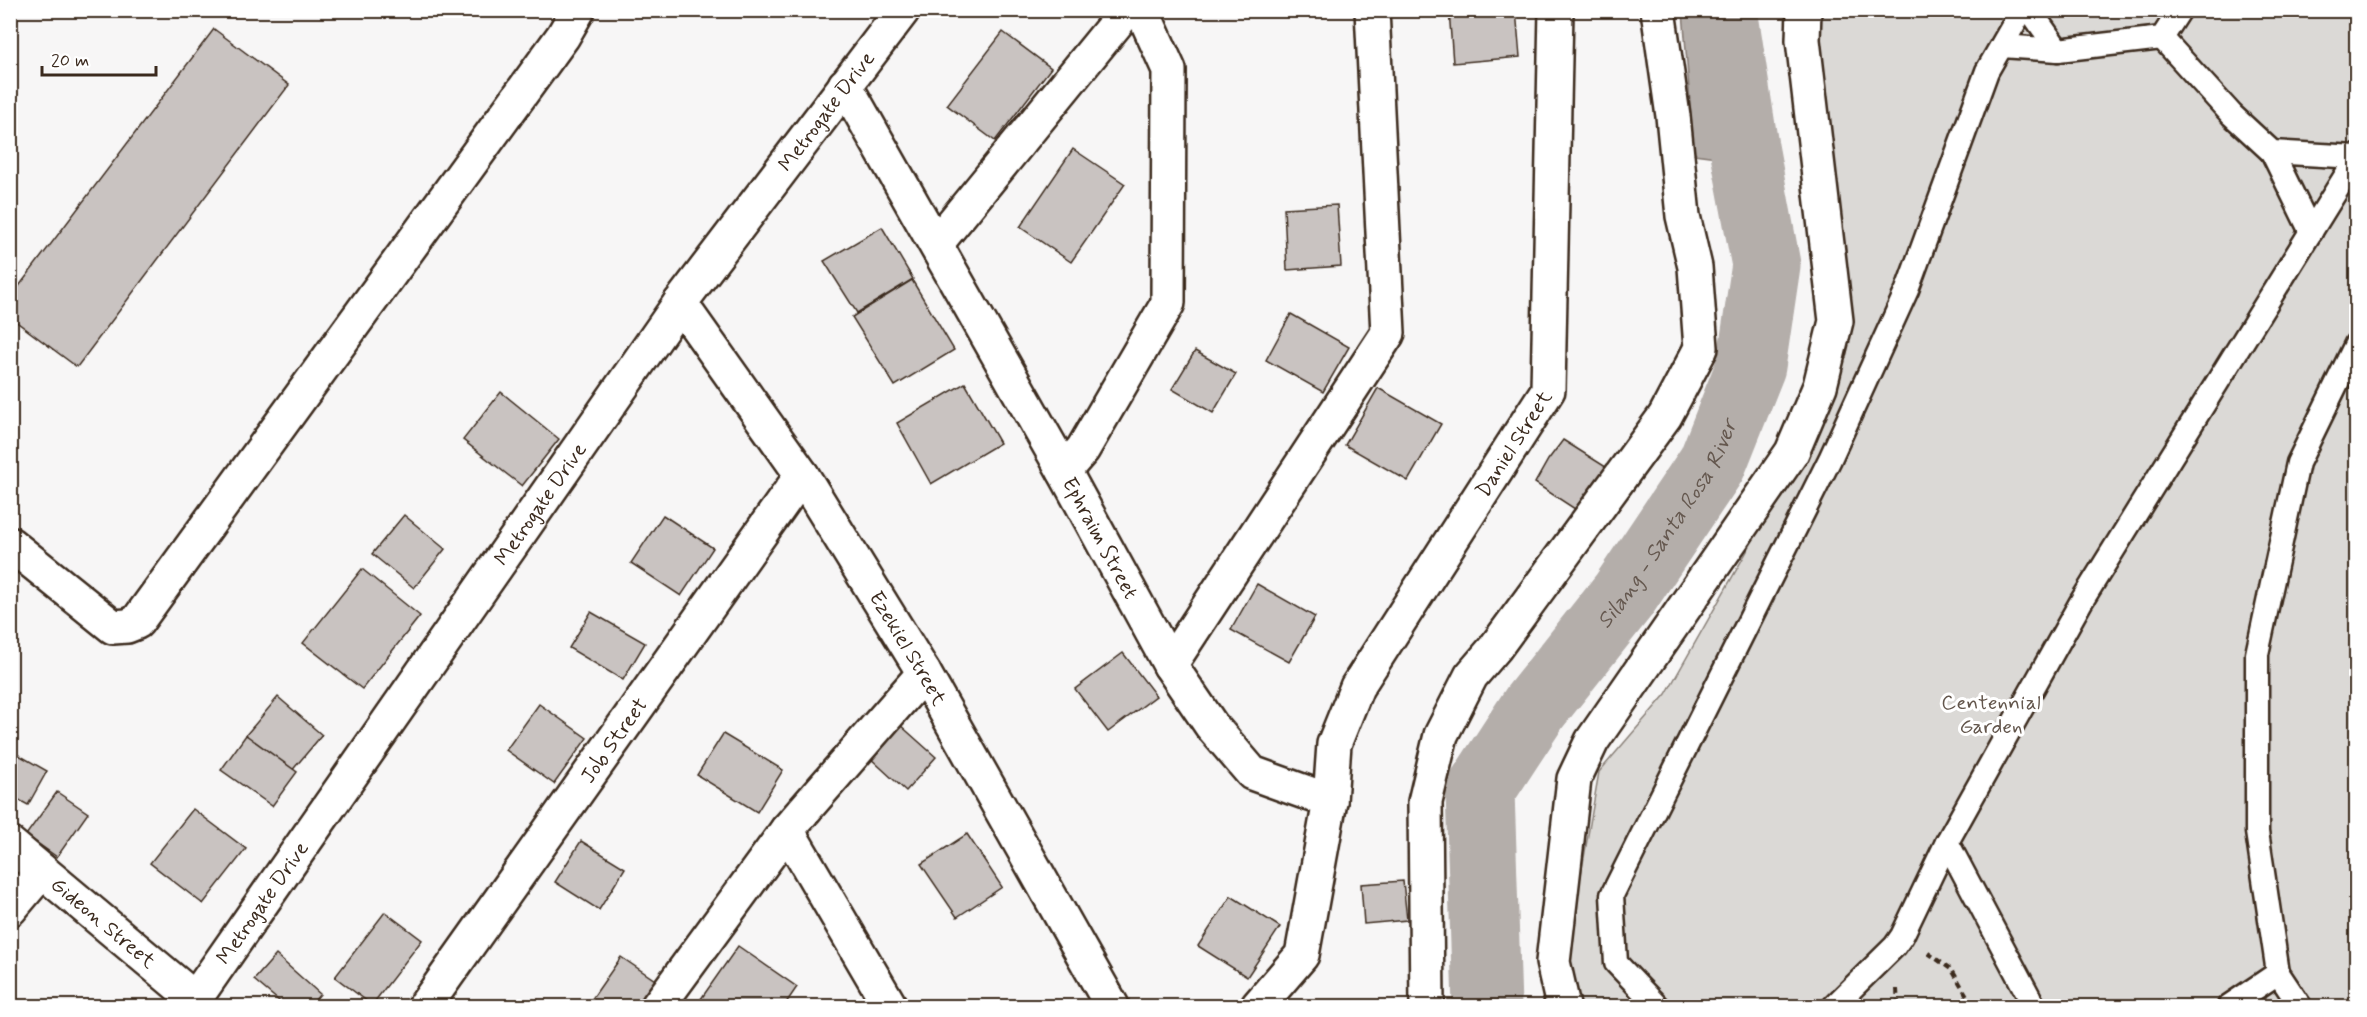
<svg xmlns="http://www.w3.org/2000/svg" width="2367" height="1017" font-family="Mynerve,sans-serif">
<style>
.green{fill:#dbd9d6;stroke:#8b827a;stroke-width:1.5}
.water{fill:#b4aeaa;stroke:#847972;stroke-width:1.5}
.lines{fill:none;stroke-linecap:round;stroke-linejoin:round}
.river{stroke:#b4aeaa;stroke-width:69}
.building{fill:#c9c3c1;stroke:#3b2a1e;stroke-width:1.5}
.service-casing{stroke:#3b2a1e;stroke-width:27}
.minor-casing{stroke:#3b2a1e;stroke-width:38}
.path{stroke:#3b2a1e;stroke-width:4;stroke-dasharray:6 4.5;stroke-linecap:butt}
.service{stroke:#fff;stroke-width:22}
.minor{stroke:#fff;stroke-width:33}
.labels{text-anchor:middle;stroke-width:6;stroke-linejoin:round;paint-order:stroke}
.street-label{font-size:21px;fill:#3b2a1e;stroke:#fff}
.park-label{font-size:21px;fill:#63564c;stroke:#fff}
.water-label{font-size:22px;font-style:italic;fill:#65584f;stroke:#fff}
</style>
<rect width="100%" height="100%" fill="#f7f6f6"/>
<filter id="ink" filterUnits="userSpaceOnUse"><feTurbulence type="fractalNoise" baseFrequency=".0167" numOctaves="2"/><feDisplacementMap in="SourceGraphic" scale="12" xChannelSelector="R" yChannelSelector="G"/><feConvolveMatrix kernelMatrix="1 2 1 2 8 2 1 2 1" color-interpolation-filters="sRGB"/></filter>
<g filter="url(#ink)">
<!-- green -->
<polygon class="green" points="1793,11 2356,11 2356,1006 1577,1006 1566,960 1599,772 1666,694 1802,454 1843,321"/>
<!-- water -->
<polygon class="water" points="1683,11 1752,11 1756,162 1694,154"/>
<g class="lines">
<!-- river -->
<path class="river" id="s1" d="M1487,1006l-7,-215 55,-84 89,-112 88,-131 39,-98 15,-101 -22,-118 -21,-137"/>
</g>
<!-- building -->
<g class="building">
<polygon points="1449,10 1516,10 1520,57 1453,63"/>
<polygon points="214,29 289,85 77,367 10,317 10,298"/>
<polygon points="1003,32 1051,68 995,141 947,105"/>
<polygon points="1073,149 1125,184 1071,262 1020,227"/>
<polygon points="1337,205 1341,266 1287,270 1284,208"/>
<polygon points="882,227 913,279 857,313 824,261"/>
<polygon points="912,280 954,350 895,386 852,317"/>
<polygon points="1291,314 1349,347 1323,392 1266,360"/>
<polygon points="1195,351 1236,374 1213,413 1172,389"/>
<polygon points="965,383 1000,443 931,484 897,423"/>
<polygon points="1378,388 1441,424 1408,481 1345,445"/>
<polygon points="501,392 559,439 522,486 463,440"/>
<polygon points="1563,440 1609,469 1581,513 1535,483 1548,460"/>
<polygon points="404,515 445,549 414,588 372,554"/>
<polygon points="663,515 713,548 681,596 631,563"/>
<polygon points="362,569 420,616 362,689 303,643"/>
<polygon points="1257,584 1315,617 1289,662 1231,630"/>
<polygon points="591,612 645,643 623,680 569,648"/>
<polygon points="1123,653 1156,696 1108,732 1075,689"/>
<polygon points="278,697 322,735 290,773 246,735"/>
<polygon points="539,704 587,738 554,784 506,750"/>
<polygon points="899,724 936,757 906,791 869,757"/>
<polygon points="723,734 783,770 757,812 697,775"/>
<polygon points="246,735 297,772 272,806 221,770"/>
<polygon points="10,750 47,771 28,805 10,795"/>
<polygon points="57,792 88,813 57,857 26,835"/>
<polygon points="193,809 246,849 203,904 150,863"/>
<polygon points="967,834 1002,887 957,917 921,864"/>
<polygon points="581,841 625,868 599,910 555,882"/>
<polygon points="1403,881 1407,920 1364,924 1361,884"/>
<polygon points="1231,896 1280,927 1247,977 1198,946"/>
<polygon points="385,912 422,940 372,1005 335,977"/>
<polygon points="738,946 797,987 784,1006 696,1006"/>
<polygon points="276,955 320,994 310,1006 285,1006 254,980"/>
<polygon points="621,957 655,980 637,1006 587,1006"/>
</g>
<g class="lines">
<!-- service casing -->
<g class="service-casing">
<g id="service">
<polyline points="2030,10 2058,50"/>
<polyline points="2162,38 2232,115 2272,152 2356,157"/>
<polyline points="2002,46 2058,50 2162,38 2180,10"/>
<polyline points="2272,152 2311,232"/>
<polyline points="1947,842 2034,1006"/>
<polyline points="2278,973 2257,832 2257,654 2298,463 2356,344"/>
<polyline points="1657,1006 1616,963 1612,895 1830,459 1907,290 1987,71 2022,10"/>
<polyline points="1834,1006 1895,946 1902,936 1947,842 2081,602 2356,159"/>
<polyline points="2229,1006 2278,973 2300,1006"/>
</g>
</g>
<!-- minor casing -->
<g class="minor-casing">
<g id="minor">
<path id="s2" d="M845,85l219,386 106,194 41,60 41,48 78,28 -28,154 -44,51"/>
<polyline points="936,244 1127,10"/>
<path id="s3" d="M680,303l122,172 122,198 188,333"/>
<polyline points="1064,471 1083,449 1168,303 1169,70 1142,10"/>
<polyline points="10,544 113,627 127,626 137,622 563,36 578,10"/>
<polyline points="1170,665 1388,333 1372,10"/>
<path id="s4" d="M1330,801l4,-57 23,-57 191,-297 8,-380"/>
<polyline points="787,830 890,1006"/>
<path id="s5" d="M10,844l185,155"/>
<polyline points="10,909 42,871"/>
<path id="s6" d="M190,1006l490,-703 223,-293"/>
<path id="s7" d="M425,1006l377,-531"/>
<polyline points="658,1006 787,830 924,673"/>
<polyline points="1427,1006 1425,802 1441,735 1471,676 1495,648 1665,416 1701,348 1695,267 1683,216 1673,116 1658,10"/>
<polyline points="1563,1006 1553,962 1574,779 1592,741 1792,452 1820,386 1836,321 1803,40 1804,10"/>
</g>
</g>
<!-- path -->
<g class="path">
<polyline points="1928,953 1952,970 1973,1006"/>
<polyline points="1897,989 1898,1006"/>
</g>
<!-- service -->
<use href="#service" class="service"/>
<!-- minor -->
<use href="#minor" class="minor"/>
</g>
</g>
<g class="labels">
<!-- street labels -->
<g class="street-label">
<text dy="7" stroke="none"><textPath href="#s6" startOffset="1098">Metrogate Drive</textPath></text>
<text dy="7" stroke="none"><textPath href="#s4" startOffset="408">Daniel Street</textPath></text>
<text dy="7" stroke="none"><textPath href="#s6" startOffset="612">Metrogate Drive</textPath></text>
<text dy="7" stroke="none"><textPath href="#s2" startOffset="520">Ephraim Street</textPath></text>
<text dy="7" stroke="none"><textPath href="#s3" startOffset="414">Ezekiel Street</textPath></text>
<text dy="7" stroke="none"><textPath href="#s7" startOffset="326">Job Street</textPath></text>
<text dy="7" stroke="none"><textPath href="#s6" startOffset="126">Metrogate Drive</textPath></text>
<text dy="7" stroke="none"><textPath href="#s5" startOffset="122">Gideon Street</textPath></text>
</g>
<!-- park labels -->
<g class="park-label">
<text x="1991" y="709">Centennial<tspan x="1991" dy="24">Garden</tspan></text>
</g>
<!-- water labels -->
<g class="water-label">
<text dy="8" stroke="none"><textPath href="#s1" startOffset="542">Silang - Santa Rosa River</textPath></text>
</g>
</g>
<!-- margin -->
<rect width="2367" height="1017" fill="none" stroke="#fff" stroke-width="36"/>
<rect x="18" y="18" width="2331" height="981" fill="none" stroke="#3b2a1e" stroke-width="2" filter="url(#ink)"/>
<!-- scale -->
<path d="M42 66v9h114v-9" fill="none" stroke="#3b2a1e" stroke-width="3"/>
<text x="51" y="66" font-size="18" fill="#3b2a1e" stroke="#ffffff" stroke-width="4.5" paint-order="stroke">20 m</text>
</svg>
